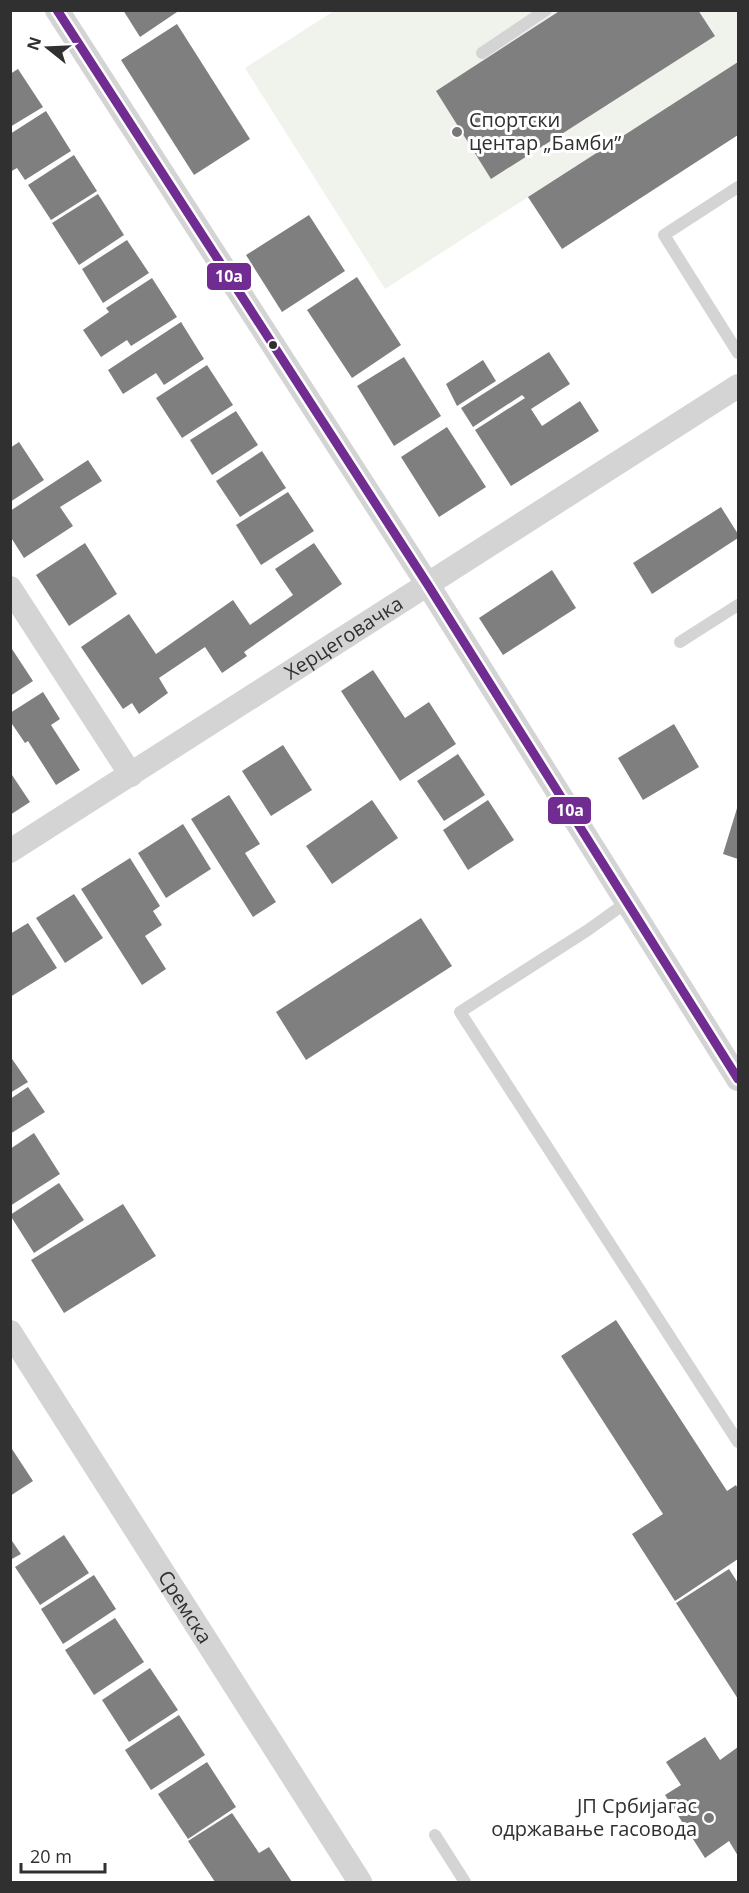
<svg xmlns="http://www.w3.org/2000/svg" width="749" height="1893" font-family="'Open Sans',sans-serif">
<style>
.green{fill:#f0f3ec}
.building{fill:#7f7f7f}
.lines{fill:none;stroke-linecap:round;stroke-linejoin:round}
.lane{stroke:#d4d4d4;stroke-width:12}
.street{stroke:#d4d4d4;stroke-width:24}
.bus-1-casing{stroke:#fff;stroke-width:14}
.bus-1{stroke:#702c91;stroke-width:9}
.poi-dot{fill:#787878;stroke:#fff;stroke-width:2}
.bus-dot{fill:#303030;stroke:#fff;stroke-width:2}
.labels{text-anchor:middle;stroke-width:6;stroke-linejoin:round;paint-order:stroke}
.poi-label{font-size:20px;fill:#303030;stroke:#fff;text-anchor:start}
.street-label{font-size:20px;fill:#303030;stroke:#fff}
.line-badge{stroke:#fff;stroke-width:2}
.badge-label{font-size:16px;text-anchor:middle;font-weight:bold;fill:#fff}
</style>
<rect width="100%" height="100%" fill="#fff"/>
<!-- green -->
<polygon class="green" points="334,11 738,11 738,62 385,289 245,68"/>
<!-- building -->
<g class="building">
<polygon points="123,10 180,10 140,37"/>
<polygon points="561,10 698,10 715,36 491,179 436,91"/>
<polygon points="177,24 250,139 194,175 121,60"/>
<polygon points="738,62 738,135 562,249 528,197"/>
<polygon points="18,69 43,107 10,127 10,74"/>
<polygon points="46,111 71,151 25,180 17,168 10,172 10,134"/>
<polygon points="74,155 97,191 51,220 28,185"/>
<polygon points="98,194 124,235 79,265 52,223"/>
<polygon points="309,215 345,271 282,312 246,255"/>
<polygon points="127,240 149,273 103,303 82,269"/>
<polygon points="357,277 401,345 352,378 307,310"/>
<polygon points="152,278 177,317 131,346 127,340 101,357 83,330 109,312 106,308"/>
<polygon points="181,322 204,359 164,385 156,373 123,394 108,370"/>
<polygon points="549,352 570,384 531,409 542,426 580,401 599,431 511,486 475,430 525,398 522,395 473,427 461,408"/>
<polygon points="404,357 441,416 394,446 357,386"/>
<polygon points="483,360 496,381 457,406 446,384"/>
<polygon points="207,365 233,405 182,438 156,398"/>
<polygon points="236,411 258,445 212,475 190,440"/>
<polygon points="447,427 486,487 439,517 401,457"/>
<polygon points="19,442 44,480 10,502 10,448"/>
<polygon points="262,451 286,488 240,517 216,481"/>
<polygon points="88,460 102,481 60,507 73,526 24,558 10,536 10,511"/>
<polygon points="288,492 314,531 261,565 236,525"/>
<polygon points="721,507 738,534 738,538 652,594 633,563"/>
<polygon points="85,543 117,594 69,626 36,575"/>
<polygon points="314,543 342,584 244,652 247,656 222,673 205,647 159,678 168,693 139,714 132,703 123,709 81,647 129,614 156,654 233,600 250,625 293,595 275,569"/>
<polygon points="552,570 576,608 503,655 479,618"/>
<polygon points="10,646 33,681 10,696"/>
<polygon points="373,670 405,718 429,702 456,744 400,781 341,691"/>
<polygon points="43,692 60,719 51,725 80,770 56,785 28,741 25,743 10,721 10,713"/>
<polygon points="674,724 699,767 643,800 618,758"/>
<polygon points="283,745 312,790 271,816 242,771"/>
<polygon points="458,754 485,795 444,821 417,781"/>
<polygon points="10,772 30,802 10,815"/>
<polygon points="229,795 260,844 245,853 276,902 253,917 191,819"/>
<polygon points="372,800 398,838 332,884 306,846"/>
<polygon points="488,800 514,840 468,870 443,830"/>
<polygon points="738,805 738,859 723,854"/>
<polygon points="183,824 211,869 166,898 138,853"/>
<polygon points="130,858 160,906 153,911 162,925 145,936 166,969 142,985 81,889"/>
<polygon points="74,894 103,938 65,963 36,918"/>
<polygon points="421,918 452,966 306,1060 276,1012"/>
<polygon points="28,923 57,968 10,997 10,934"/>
<polygon points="10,1056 28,1082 10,1093"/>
<polygon points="28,1087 45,1112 10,1134 10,1099"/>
<polygon points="34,1133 60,1174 10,1206 10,1149"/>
<polygon points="59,1183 84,1220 34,1253 10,1215"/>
<polygon points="123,1204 156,1256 64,1313 31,1260"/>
<polygon points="616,1320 727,1491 736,1485 738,1489 738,1559 675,1601 632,1534 663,1514 561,1356"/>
<polygon points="10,1446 33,1481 10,1496"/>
<polygon points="64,1535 89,1573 40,1605 15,1567"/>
<polygon points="10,1538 21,1554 10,1560"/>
<polygon points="729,1569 738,1583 738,1699 676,1603"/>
<polygon points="94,1575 116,1609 63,1644 41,1609"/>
<polygon points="115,1618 144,1662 94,1695 65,1650"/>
<polygon points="150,1668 178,1710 129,1742 102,1700"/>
<polygon points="179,1715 205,1755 151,1790 125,1750"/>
<polygon points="705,1737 720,1760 738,1747 738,1856 729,1841 705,1858 665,1795 681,1785 666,1762"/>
<polygon points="207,1762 236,1807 188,1839 158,1794"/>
<polygon points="232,1813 259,1853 269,1847 292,1882 215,1882 188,1841"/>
</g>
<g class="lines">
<!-- lane -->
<g class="lane">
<polyline points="482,53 546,10"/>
<polyline points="738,187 664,235 738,353"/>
<polyline points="680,642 738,605"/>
<polyline points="627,902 588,930 460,1012 738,1442"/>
<polyline points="435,1835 465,1882"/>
</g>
<!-- street -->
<g class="street">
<polyline points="57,10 428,585 738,1079"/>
<polyline points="10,588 131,775"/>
<path id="s1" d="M10,851l728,-465"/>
<path id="s2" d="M10,1332l350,550"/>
</g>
<!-- bus-1 casing -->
<g class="bus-1-casing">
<polyline id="bus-1" points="57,10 428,585 738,1079"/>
</g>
<!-- bus-1 -->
<use href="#bus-1" class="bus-1"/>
</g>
<!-- markers -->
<g class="poi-dot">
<circle cx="457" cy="132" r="6"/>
<circle cx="709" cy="1818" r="6"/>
</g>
<circle class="bus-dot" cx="273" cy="345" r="5"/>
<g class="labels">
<!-- poi labels -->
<g class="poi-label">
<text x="469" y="127">Спортски<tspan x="469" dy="23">центар „Бамби”</tspan></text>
<text x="697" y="1813" text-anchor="end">ЈП Србијагас<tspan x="697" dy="23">одржавање гасовода</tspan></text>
</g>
<!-- street labels -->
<g class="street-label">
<text dy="7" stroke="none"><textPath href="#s1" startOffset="396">Херцеговачка</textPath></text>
<text dy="7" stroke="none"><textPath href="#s2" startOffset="326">Сремска</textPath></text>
</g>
</g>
<g class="line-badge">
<rect x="206" y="262" width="46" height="29" rx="6" fill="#702c91"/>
<rect x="547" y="796" width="45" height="29" rx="6" fill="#702c91"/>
</g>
<g class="badge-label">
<text x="229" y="282">10а</text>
<text x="570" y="816">10а</text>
</g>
<!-- border -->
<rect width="749" height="1893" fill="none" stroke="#303030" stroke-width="24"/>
<!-- north arrow -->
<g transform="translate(48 48) rotate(288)" stroke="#ffffff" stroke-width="4.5" paint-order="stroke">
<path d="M0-4.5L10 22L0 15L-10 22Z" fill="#303030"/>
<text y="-9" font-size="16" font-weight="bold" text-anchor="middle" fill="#303030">N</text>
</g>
<!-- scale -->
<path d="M21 1863v9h84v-9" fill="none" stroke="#303030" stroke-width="3"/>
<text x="30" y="1863" font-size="18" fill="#303030" stroke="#ffffff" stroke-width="4.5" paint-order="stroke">20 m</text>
</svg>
